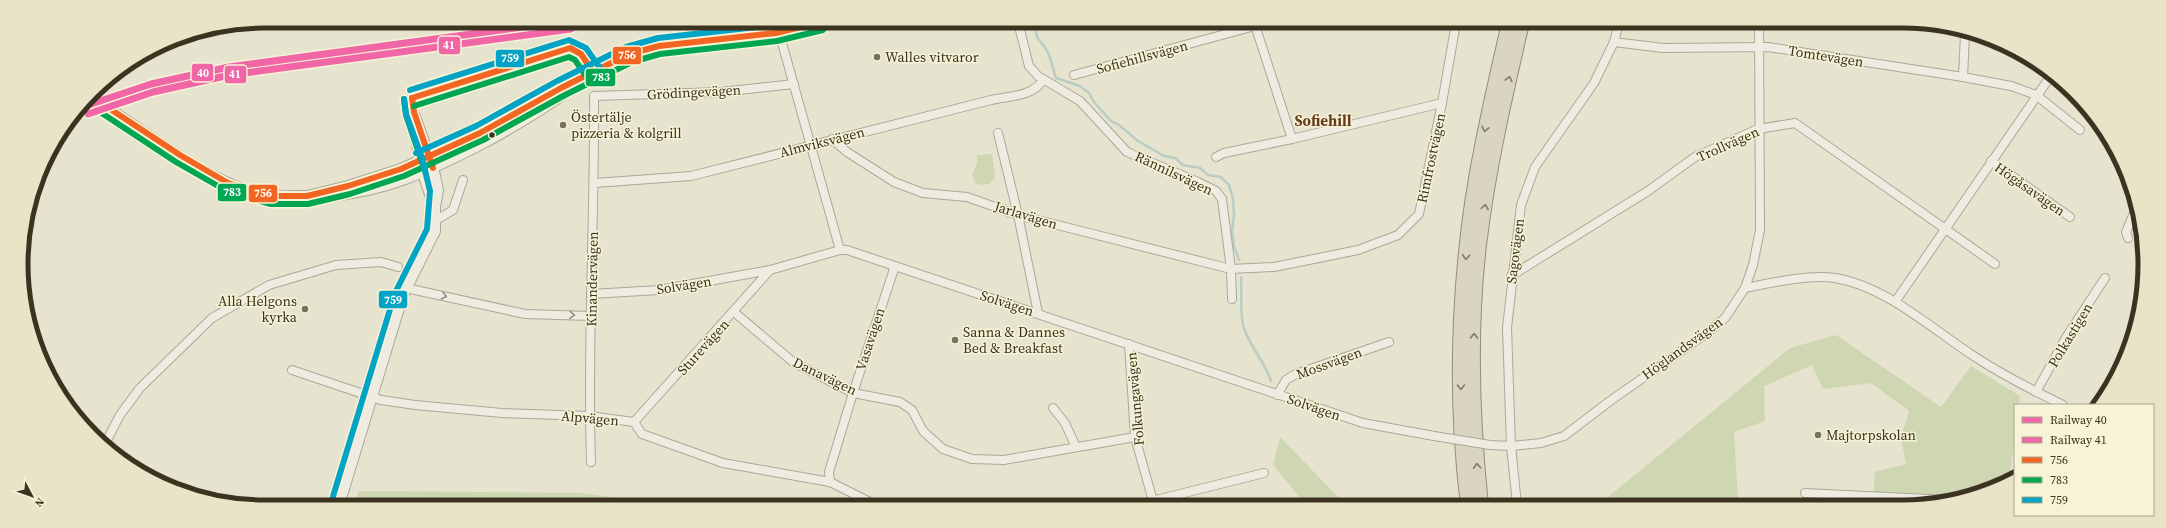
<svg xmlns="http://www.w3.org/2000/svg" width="2166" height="528" font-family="'Source Serif 4',serif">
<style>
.green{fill:#cfd7b2;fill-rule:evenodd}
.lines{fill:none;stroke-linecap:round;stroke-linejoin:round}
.stream{stroke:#bbccc4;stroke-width:2.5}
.tertiary-tunnel{stroke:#c4c0ac;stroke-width:10;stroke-dasharray:10 5;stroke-linecap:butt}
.minor-casing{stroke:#aba897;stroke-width:10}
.tertiary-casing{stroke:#aba897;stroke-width:12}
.motorway-casing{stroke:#918d7f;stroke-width:16}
.minor{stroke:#eeece1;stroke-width:8}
.tertiary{stroke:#eeece1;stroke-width:10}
.motorway{stroke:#d9d5c0;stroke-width:14}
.minor-bridge-casing{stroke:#aba897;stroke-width:10;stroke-linecap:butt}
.minor-bridge{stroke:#eeece1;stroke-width:8}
.bus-1-casing{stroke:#f6f3d6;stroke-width:9}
.bus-2-casing{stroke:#f6f3d6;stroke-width:9}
.bus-3-casing{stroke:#f6f3d6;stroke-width:9}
.bus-1{stroke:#f26522;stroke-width:6}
.bus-2{stroke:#00a651;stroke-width:6}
.bus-3{stroke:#03a3c5;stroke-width:6}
.rail-1-casing{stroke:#f6f3d6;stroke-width:10}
.rail-2-casing{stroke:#f6f3d6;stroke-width:10}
.rail-1{stroke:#f166a7;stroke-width:7}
.rail-2{stroke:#f166a7;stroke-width:7}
.oneway{stroke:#827b67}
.oneway2{stroke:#948f80}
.poi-dot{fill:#77705d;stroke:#f6f3d6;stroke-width:1.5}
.bus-dot{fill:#3b321f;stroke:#f6f3d6;stroke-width:1.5}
.labels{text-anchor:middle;stroke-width:3;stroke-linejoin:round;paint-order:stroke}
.street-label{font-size:14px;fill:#3b321f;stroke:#f6f3d6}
.poi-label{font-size:14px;fill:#3b321f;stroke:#f6f3d6;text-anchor:start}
.neighbourhood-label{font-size:15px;font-weight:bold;fill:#683d1e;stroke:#f6f3d6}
.rim{fill:none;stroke:#3b321f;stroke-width:5}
.line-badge{stroke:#f6f3d6;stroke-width:1.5}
.badge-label{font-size:11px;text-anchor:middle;font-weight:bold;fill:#fff}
</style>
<rect width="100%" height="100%" fill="#e6e3cf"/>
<!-- green -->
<g class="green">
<polygon points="992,154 995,177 990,184 980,185 975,182 972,175 977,163 977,155"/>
<path d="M1836,335l105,72 30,-41 49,30 -1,9h-4v30l-6,47 -76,23h-335l192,-157zM1812,365l11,24 48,-6 38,28 -8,27 5,26 -31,8 -2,32 -135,-6 -4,-66 31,-11 -1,-35z"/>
<polygon points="1280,437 1346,505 1306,505 1273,465"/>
<polygon points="358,491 582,493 645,502 649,505 357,505"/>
</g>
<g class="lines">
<!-- stream -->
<g class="stream">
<path d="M1040,22c-10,17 2,17 8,31 4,8 5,17 8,25l24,8 9,7 5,9 17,19 8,4 19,16 26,15 11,2 8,7 17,3 8,7 13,2 8,8 4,14 1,16 -2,16 2,15 5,14"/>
<path d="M1241,277c1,15 -1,34 2,48 5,20 22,36 28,56"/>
</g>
<!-- tertiary-tunnel -->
<polyline class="tertiary-tunnel" points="92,97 102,104"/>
<!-- minor casing -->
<g class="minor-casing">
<g id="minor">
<polyline points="1018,22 1029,66 1038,76 1080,101 1127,152 1198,182 1216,191 1222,199 1231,269 1232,299"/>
<polyline points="1254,22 1292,139"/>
<polyline points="264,24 287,21"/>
<polyline points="779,32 840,250"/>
<polyline points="1614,42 1663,48 1768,47 1963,77 2011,86 2036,95 2080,130"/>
<polyline points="1074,75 1255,26"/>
<polyline points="1963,77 1965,34"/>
<polyline points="412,98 413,128 419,160"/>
<polyline points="416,116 430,156"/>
<polyline points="998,133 1018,215 1038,313"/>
<polyline points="832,139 847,152 894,182 923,193 967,197 1018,215 1231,269 1274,267 1358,250 1398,235 1419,214 1442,103 1456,23"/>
<polyline points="1216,157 1224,153 1292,139 1442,103"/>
<polyline points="1991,161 2070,217"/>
<path d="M595,183l96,-7 300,-76c18,-4 41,-3 52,-20"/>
<polyline points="436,220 453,210 463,180"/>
<polyline points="2128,238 2126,232 2137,206"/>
<polyline points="1511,276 1648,191 1695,157 1758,129 1795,123 1995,264"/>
<polyline points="406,288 525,314 591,316"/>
<path d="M1745,288c26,-5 64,-14 90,-10 50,8 96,50 137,77 29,19 60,35 91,50"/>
<polyline points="591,294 659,290 770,270 840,250 847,250 1363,423 1434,436"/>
<polyline points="1895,302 2050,77"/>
<polyline points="734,312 793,362 853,393 900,402 912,410 923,431 943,449 972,459 1004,460 1135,437"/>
<polyline points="1129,344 1135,437 1153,501"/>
<polyline points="292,370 381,400 415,405 502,413 589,416 634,422 642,434 723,463 830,482 876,505"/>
<polyline points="2036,392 2067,336 2105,278"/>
<polyline points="1277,395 1286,380 1296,374 1389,342"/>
<polyline points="1053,408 1065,423 1076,447"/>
<polyline points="634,422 770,270"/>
<polyline points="106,442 120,415 140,388 212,318 269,285 336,265 381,262 398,267"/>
<polyline points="1490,445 1511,446 1541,443 1564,436 1610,401 1707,333 1725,318 1745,288 1753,265 1760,230 1759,23"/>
<path d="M591,462c-4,-122 4,-244 3,-366l127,-4 73,-8"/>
<polyline points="830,482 829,472 853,393 895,266"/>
<polyline points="1805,493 1949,500"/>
<polyline points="1136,505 1264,473"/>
<polyline points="1517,505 1511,446 1507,328 1521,205 1535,167 1594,83 1614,42 1619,23"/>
</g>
</g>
<!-- tertiary casing -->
<g class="tertiary-casing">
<g id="tertiary">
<path d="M102,104c43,28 105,77 154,89 19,4 38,3 57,3"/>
<polyline points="432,162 438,190 435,207"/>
<polyline points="307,196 348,186 401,169 480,133 561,88 629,54 659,46 776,33 821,22"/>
<path d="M329,196c57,-5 97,-24 147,-49 34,-18 68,-38 99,-61"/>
<polyline points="339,505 403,295 435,231 435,209 421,168"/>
</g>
</g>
<!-- motorway casing -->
<g class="motorway-casing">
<g id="motorway">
<path d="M1468,505c-15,-118 -9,-248 15,-364 8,-40 17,-79 26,-118"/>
<path d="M1481,505c-9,-86 -12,-174 -2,-260 9,-75 26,-149 43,-222"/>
</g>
</g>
<!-- minor -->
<use href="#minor" class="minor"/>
<!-- tertiary -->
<use href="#tertiary" class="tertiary"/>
<!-- motorway -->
<use href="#motorway" class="motorway"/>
<!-- minor-bridge casing -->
<g class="minor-bridge-casing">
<polyline id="minor-bridge" points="1434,436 1490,445"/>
</g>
<!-- minor-bridge -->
<use href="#minor-bridge" class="minor-bridge"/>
<!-- bus-1 casing -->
<g class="bus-1-casing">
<g id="bus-1">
<polyline points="92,97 180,155 228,183 271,196 307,196 348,186 401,169 480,133 561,88 629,54 659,46 776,33 821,22"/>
<polyline points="412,98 570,48 581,54 593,72"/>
<polyline points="412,98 414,112 433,168"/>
</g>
</g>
<!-- bus-2 casing -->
<g class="bus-2-casing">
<g id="bus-2">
<polyline points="404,99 406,115 425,171"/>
<polyline points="88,104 176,162 225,190 270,204 308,204 350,194 404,176 483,140 565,95 632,62 660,54 777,41 823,30"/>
<polyline points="414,106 569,57 575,60 586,76"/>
</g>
</g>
<!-- bus-3 casing -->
<g class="bus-3-casing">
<g id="bus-3">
<polyline points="410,90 569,40 586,48 600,68"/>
<polyline points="416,153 476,126 557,81 626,47 658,38 775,25 789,22"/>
<polyline points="331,503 395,293 427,229 430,191 422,158 406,114 404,99"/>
</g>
</g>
<!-- bus-1 -->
<use href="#bus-1" class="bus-1"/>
<!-- bus-2 -->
<use href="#bus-2" class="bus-2"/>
<!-- bus-3 -->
<use href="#bus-3" class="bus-3"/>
<!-- rail-1 casing -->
<g class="rail-1-casing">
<polyline id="rail-1" points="85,106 151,84 229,67 567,21"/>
</g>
<!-- rail-2 casing -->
<g class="rail-2-casing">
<polyline id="rail-2" points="88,114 153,92 230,75 571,29"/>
</g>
<!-- rail-1 -->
<use href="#rail-1" class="rail-1"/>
<!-- rail-2 -->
<use href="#rail-2" class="rail-2"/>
</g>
<!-- one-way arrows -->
<defs><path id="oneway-chevron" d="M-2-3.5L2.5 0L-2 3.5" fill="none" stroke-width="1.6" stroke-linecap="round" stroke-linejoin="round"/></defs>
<g class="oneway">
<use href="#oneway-chevron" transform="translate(1509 79) rotate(-77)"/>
<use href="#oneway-chevron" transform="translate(1485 129) rotate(103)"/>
<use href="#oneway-chevron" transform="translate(1485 207) rotate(-81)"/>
<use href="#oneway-chevron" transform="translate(1466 257) rotate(93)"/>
<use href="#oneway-chevron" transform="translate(1474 336) rotate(-89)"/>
<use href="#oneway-chevron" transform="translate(1461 387) rotate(88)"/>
<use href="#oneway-chevron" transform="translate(1477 466) rotate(-94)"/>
</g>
<g class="oneway2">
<use href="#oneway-chevron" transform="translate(444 296) rotate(13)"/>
<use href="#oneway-chevron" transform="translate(572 315) rotate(2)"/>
</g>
<!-- markers -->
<g class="poi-dot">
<circle cx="877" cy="57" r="4"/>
<circle cx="563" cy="125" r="4"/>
<circle cx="305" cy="309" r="4"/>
<circle cx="955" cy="340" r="4"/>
<circle cx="1818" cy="435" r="4"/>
</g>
<circle class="bus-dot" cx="492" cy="135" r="3.5"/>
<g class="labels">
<!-- street labels -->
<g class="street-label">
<text transform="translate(1826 56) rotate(9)" y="5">Tomtevägen</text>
<text transform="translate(1142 57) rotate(-15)" y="5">Sofiehillsvägen</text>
<text transform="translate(694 92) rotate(-3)" y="5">Grödingevägen</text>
<text transform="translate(822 142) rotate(-14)" y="5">Almviksvägen</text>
<text transform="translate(1728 144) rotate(-24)" y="5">Trollvägen</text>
<text transform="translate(1431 158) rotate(-78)" y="5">Rimfrostvägen</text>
<text transform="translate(1174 173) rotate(25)" y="5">Rännilsvägen</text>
<text transform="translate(2030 189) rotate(35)" y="5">Högåsavägen</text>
<text transform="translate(1026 215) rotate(17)" y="5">Jarlavägen</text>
<text transform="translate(1515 251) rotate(-83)" y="5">Sagovägen</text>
<text transform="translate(592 279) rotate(-89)" y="5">Kinandervägen</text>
<text transform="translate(684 285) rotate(-9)" y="5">Solvägen</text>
<text transform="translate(1007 303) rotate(18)" y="5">Solvägen</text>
<text transform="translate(2070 335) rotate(-59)" y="5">Polkastigen</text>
<text transform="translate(870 339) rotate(-72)" y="5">Vasavägen</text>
<text transform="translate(703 347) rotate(-48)" y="5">Sturevägen</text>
<text transform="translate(1682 348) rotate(-36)" y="5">Höglandsvägen</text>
<text transform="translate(1329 363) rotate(-20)" y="5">Mossvägen</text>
<text transform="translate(825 376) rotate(26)" y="5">Danavägen</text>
<text transform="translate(1135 399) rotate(-95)" y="5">Folkungavägen</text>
<text transform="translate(1314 407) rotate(19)" y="5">Solvägen</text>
<text transform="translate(590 418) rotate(5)" y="5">Alpvägen</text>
</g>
<!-- poi labels -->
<g class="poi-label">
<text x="885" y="62">Walles vitvaror</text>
<text x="571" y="122">Östertälje<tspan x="571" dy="16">pizzeria &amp; kolgrill</tspan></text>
<text x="297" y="306" text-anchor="end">Alla Helgons<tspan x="297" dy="16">kyrka</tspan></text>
<text x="963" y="337">Sanna &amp; Dannes<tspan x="963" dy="16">Bed &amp; Breakfast</tspan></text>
<text x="1826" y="440">Majtorpskolan</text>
</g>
<!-- neighbourhood labels -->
<g class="neighbourhood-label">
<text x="1323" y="126">Sofiehill</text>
</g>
</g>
<!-- crop -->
<path d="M0 0H2166V528H0ZM264 28H1902A236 236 0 0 1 2138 264V264A236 236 0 0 1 1902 500H264A236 236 0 0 1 28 264V264A236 236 0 0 1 264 28Z" fill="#e7e4c7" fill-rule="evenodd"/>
<path class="rim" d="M264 28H1902A236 236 0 0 1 2138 264V264A236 236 0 0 1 1902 500H264A236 236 0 0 1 28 264V264A236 236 0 0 1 264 28Z"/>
<g class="line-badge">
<rect x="438" y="36" width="23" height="19" rx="4" fill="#f166a7"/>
<rect x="612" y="46" width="30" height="19" rx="4" fill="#f26522"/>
<rect x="495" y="49" width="30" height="19" rx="4" fill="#03a3c5"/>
<rect x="191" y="63" width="23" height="19" rx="4" fill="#f166a7"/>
<rect x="224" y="65" width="23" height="19" rx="4" fill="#f166a7"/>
<rect x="585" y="68" width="31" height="19" rx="4" fill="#00a651"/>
<rect x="217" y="183" width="30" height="19" rx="4" fill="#00a651"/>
<rect x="248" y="184" width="30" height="19" rx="4" fill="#f26522"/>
<rect x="378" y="290" width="30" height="19" rx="4" fill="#03a3c5"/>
</g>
<g class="badge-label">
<text x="449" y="49">41</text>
<text x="627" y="59">756</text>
<text x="510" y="62">759</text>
<text x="203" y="77">40</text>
<text x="235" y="78">41</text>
<text x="601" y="81">783</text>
<text x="232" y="196">783</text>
<text x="263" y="197">756</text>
<text x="393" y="304">759</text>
</g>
<!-- legend -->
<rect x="2014" y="404" width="140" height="112" fill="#f6f3d6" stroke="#aba68d"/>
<rect x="2022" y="417" width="20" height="6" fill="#f166a7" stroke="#aba68d"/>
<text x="2050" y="424" font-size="12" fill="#3b321f">Railway 40</text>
<rect x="2022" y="437" width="20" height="6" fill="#f166a7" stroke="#aba68d"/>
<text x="2050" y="444" font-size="12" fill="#3b321f">Railway 41</text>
<rect x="2022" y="457" width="20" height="6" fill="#f26522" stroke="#aba68d"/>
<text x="2050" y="464" font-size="12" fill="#3b321f">756</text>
<rect x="2022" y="477" width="20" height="6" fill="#00a651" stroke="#aba68d"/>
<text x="2050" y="484" font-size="12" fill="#3b321f">783</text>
<rect x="2022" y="497" width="20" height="6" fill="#03a3c5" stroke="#aba68d"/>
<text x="2050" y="504" font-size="12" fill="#3b321f">759</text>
<!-- north arrow -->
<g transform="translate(32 496) rotate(131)" stroke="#f6f3d6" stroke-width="3" paint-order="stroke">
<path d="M0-3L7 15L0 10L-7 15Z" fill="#3b321f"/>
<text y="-6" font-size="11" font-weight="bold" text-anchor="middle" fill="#3b321f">N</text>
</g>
</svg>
